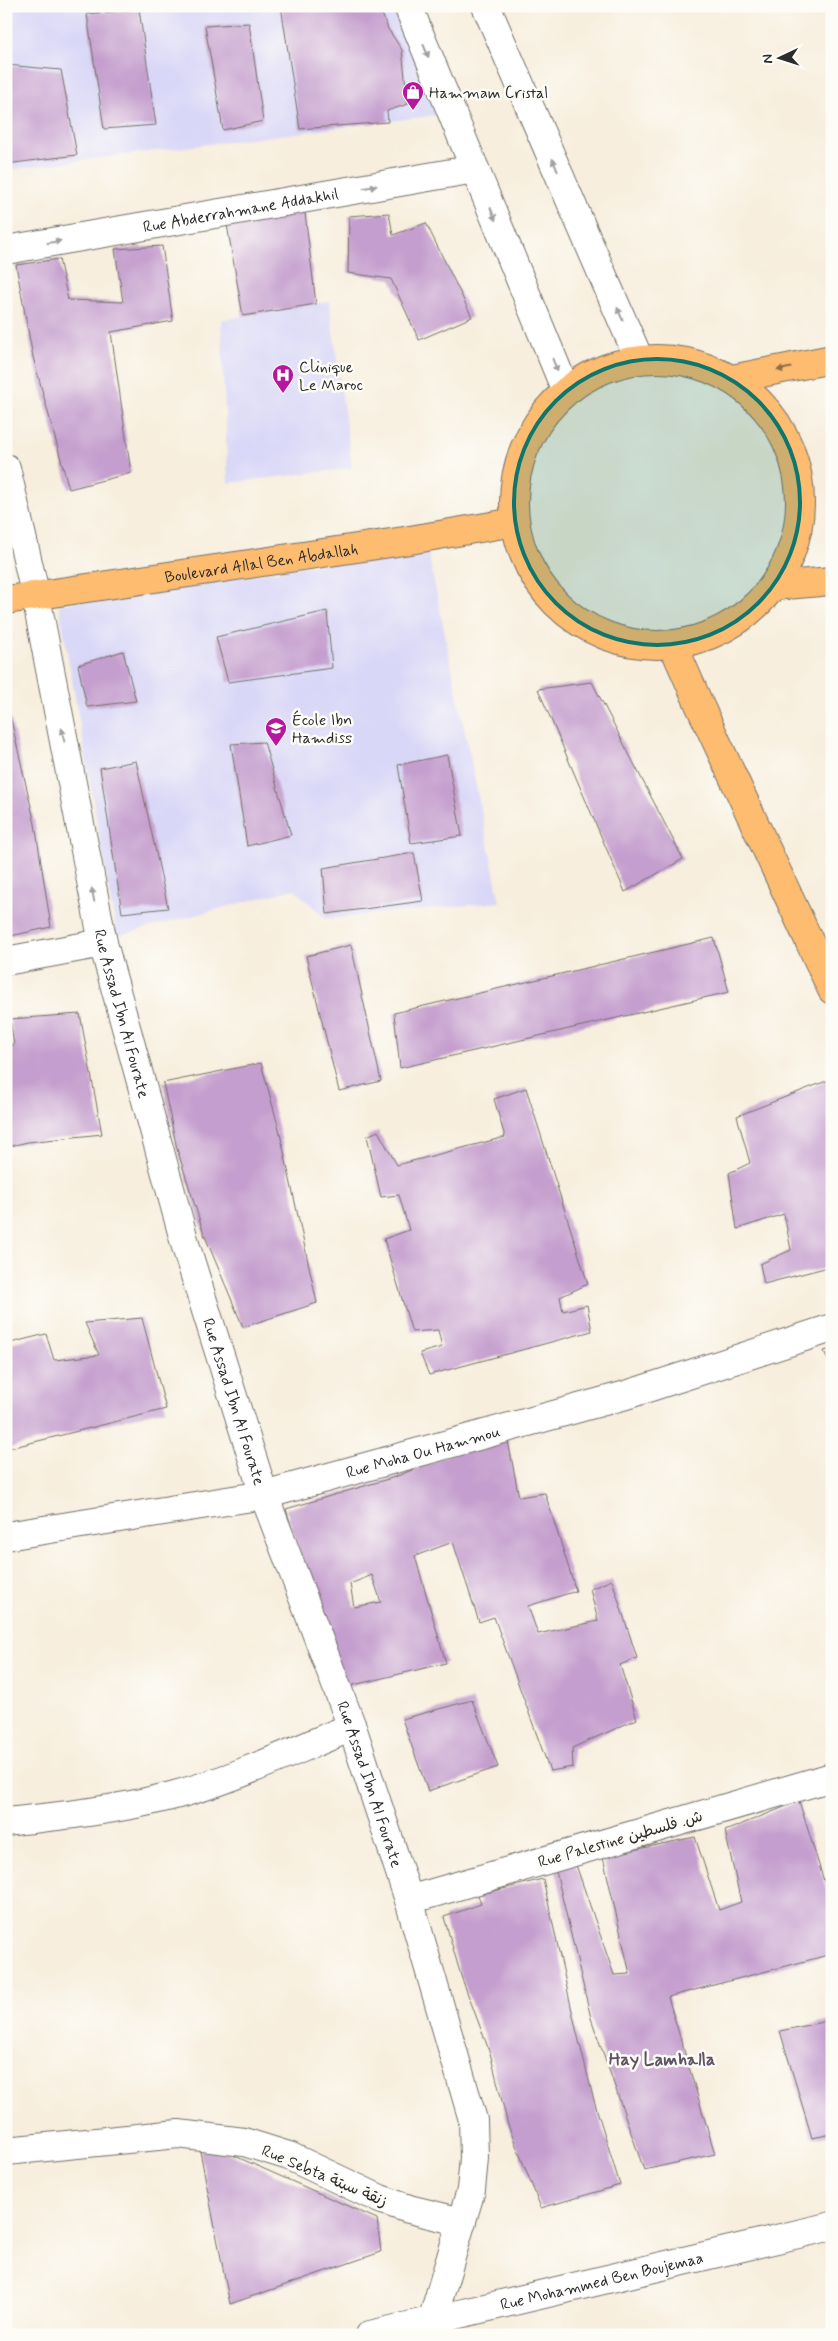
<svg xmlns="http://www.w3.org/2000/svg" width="838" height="2341" font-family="Mynerve,'Playpen Sans Arabic',sans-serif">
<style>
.built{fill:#d9d7f7}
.building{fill:#c49ece;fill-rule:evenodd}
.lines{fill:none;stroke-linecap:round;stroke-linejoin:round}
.minor-casing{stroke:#726f69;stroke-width:30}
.major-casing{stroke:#726f69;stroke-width:30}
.minor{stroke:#fff;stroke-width:28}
.major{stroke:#fdbc70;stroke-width:28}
.oneway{fill:#a0a0a0}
.oneway2{fill:#8a6c4a}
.marked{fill:#0f766e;fill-opacity:0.2;stroke:#0f766e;stroke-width:4;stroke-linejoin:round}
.labels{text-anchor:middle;stroke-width:5;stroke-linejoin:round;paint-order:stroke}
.poi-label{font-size:16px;fill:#2b2b2b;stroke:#fdfcf7;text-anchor:start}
.street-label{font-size:16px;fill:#2b2b2b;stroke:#fdfcf7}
.neighbourhood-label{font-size:18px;font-weight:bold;fill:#615364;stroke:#fdfcf7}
</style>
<rect width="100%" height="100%" fill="#fdfcf7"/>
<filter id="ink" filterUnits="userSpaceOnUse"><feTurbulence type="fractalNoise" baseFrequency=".02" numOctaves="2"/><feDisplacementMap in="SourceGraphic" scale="10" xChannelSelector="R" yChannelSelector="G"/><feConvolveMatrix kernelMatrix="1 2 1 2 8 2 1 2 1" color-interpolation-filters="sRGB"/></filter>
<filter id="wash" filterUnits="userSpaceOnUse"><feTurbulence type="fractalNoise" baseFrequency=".0096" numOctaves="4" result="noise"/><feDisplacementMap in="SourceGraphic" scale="20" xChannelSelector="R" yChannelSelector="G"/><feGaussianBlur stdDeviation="1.12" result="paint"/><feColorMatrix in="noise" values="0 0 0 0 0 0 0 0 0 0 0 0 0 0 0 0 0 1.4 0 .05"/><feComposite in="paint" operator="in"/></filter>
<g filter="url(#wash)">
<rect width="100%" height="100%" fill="#f7eedd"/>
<!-- built -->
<g class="built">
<polygon points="6,6 397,6 437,115 6,170"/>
<polygon points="329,301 352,468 228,483 221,320"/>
<polygon points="427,547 500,902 326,919 294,889 117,936 59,605"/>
</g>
<g id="blocks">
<!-- building -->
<g class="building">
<polygon points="281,6 379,6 388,29 402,50 408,104 387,111 388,122 300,129"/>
<polygon points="139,9 156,125 104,129 87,14"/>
<polygon points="249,23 263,121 223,130 205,26"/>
<polygon points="6,65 61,70 77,155 6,164"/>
<polygon points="305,213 316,304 243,316 226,219"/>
<polygon points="389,213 393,235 426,223 472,317 419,340 391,279 348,273 349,216"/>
<polygon points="162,246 173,321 111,332 131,473 69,489 33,357 16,265 59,259 68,300 123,302 115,249"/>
<polygon points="327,611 332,668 228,682 216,637"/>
<polygon points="123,651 136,701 87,707 78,665"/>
<polygon points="592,682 683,859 625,892 538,689"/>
<polygon points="6,698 35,824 51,927 6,937"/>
<polygon points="264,742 291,835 247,846 231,744"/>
<polygon points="447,755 462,836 411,843 398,765"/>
<polygon points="136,761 168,908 122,913 100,768"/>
<polygon points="414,853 423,901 327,914 323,868"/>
<polygon points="714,938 729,992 400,1068 394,1013"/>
<polygon points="351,945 381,1081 339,1091 306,956"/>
<polygon points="80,1014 102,1134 28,1142 6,1147 6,1046 14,1045 10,1019"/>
<polygon points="261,1063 279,1129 317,1303 243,1327 204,1234 177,1149 163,1083"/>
<polygon points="829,1080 832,1087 832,1266 764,1284 760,1264 791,1250 784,1214 737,1229 729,1173 750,1163 737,1116"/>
<polygon points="526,1088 588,1284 560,1297 563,1311 587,1305 592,1331 429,1375 420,1353 442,1347 438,1330 412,1332 384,1239 409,1230 399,1195 381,1197 367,1136 378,1131 397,1165 505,1137 494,1099"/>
<polygon points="142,1318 166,1409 10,1448 6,1433 6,1344 46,1334 54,1360 99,1355 85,1323"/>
<polygon points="832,1349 832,1369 824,1351"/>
<path d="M506,1431l13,66 26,-4 31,98 -48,15 10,28 60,-13 -8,-32 22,-9 25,78 -17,7 17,54 -65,29 1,19 -23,4 -56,-154 -15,5 -26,-80 -38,14 31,107 -105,25 -55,-179 109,-32zM372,1575l9,27 -27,5 -4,-23z"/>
<polygon points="472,1700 498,1767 428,1791 402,1719"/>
<polygon points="799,1801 832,1907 832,1954 668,1997 715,2154 644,2170 591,2018 554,1863 575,1862 614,1975 630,1974 602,1853 629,1851 695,1837 719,1910 741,1902 725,1831"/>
<polygon points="543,1879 576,2029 593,2097 620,2185 541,2208 508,2125 490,2053 461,1976 444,1917 481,1904 478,1895"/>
<polygon points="832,2020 832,2134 812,2138 780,2031"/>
<polygon points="219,2149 377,2219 381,2252 230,2304 200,2151"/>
</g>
</g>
</g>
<g filter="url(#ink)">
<use href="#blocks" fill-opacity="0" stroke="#726f69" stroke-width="1"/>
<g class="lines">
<!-- minor casing -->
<g class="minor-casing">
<g id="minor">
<polyline points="408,6 566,391"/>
<polyline points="486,6 639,359"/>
<path id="s1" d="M6,250l469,-81"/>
<path id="s2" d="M6,468l30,129 67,346 83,304 78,248 88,232 57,173 64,220 1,38 -3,32 -39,131 -9,14"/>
<polyline points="6,961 103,943"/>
<path id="s3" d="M6,1536l258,-41 362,-100 206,-67"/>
<path d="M6,1822c56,-6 111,-12 165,-26 62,-16 122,-45 181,-69"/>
<polyline points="409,1900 832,1777"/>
<polyline points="6,2151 178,2134 244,2142 289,2156 380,2199 409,2209 462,2222"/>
<path id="s4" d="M370,2335l462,-109"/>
</g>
</g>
<!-- major casing -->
<g class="major-casing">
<g id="major">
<circle cx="657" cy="502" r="143"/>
<polyline points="732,379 832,359"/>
<polyline points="774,586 832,581"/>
<path id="s5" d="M6,600l398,-59 111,-19"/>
<polyline points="673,645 699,704 832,990"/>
</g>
</g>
<!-- minor -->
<use href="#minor" class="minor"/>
<!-- major -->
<use href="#major" class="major"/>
</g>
<!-- one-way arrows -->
<defs><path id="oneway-solid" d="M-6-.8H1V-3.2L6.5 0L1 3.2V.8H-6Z" transform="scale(1.25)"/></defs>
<g class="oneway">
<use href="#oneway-solid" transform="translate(426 51) rotate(68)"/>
<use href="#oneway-solid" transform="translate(555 165) rotate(-113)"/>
<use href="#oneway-solid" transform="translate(370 187) rotate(-10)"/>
<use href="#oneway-solid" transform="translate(493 214) rotate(68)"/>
<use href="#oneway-solid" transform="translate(54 242) rotate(-10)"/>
<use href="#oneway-solid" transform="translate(620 314) rotate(-113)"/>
<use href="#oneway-solid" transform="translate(555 365) rotate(68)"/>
<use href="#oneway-solid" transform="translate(63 735) rotate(-101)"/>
<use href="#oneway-solid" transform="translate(93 895) rotate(-101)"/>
</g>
<use class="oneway2" href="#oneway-solid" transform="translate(784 369) rotate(169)"/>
</g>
<!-- marked area -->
<path class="marked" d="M514 502a143 143 0 1 1 286 0a143 143 0 1 1-286 0Z"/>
<!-- icons -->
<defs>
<g id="shop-pin" transform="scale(1.125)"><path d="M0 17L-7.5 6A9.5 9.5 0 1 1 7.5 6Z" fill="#b5179e" stroke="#fdfcf7"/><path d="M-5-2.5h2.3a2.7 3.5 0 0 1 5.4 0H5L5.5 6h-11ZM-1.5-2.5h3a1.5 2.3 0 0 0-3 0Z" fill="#fff"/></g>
<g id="hospital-pin" transform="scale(1.125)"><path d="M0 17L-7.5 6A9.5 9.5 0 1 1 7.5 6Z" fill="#b5179e" stroke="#fdfcf7"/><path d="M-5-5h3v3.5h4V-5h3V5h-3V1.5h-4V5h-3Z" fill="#fff"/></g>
<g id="school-pin" transform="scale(1.125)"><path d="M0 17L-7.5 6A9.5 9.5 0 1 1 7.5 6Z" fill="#b5179e" stroke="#fdfcf7"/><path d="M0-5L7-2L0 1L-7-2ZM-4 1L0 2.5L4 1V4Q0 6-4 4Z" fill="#fff"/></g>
</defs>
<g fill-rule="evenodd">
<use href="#shop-pin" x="413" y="92"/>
<use href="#hospital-pin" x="283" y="375"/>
<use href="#school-pin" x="276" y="728"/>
</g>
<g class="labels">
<!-- poi labels -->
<g class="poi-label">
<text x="429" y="98">Hammam Cristal</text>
<text x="299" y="372">Clinique<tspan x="299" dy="18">Le Maroc</tspan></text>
<text x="292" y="725">École Ibn<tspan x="292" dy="18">Hamdiss</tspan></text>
</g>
<!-- street labels -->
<g class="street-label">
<text dy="6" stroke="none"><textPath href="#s1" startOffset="238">Rue Abderrahmane Addakhil</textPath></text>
<text dy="6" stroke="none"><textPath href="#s5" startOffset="258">Boulevard Allal Ben Abdallah</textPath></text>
<text dy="6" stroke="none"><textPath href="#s2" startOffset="558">Rue Assad Ibn Al Fourate</textPath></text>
<text dy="6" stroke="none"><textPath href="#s2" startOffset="962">Rue Assad Ibn Al Fourate</textPath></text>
<text dy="6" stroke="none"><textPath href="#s3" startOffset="426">Rue Moha Ou Hammou</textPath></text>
<text dy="6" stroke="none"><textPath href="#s2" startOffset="1368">Rue Assad Ibn Al Fourate</textPath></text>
<text transform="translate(620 1838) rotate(-16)" y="6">Rue Palestine ش. فلسطين</text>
<text transform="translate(325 2175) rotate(23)" y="6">Rue Sebta زنقة سبتة</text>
<text dy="6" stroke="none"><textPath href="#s4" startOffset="238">Rue Mohammed Ben Boujemaa</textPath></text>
</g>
<!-- neighbourhood labels -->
<g class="neighbourhood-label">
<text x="662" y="2065">Hay Lamhalla</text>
</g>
</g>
<!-- margin -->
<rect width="838" height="2341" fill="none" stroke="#fdfcf7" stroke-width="25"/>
<!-- north arrow -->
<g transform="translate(780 58) rotate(266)" stroke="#fdfcf7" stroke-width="4" paint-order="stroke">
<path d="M0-4L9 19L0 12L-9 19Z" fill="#2b2b2b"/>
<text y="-8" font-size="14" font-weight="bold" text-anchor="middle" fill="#2b2b2b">N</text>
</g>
</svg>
